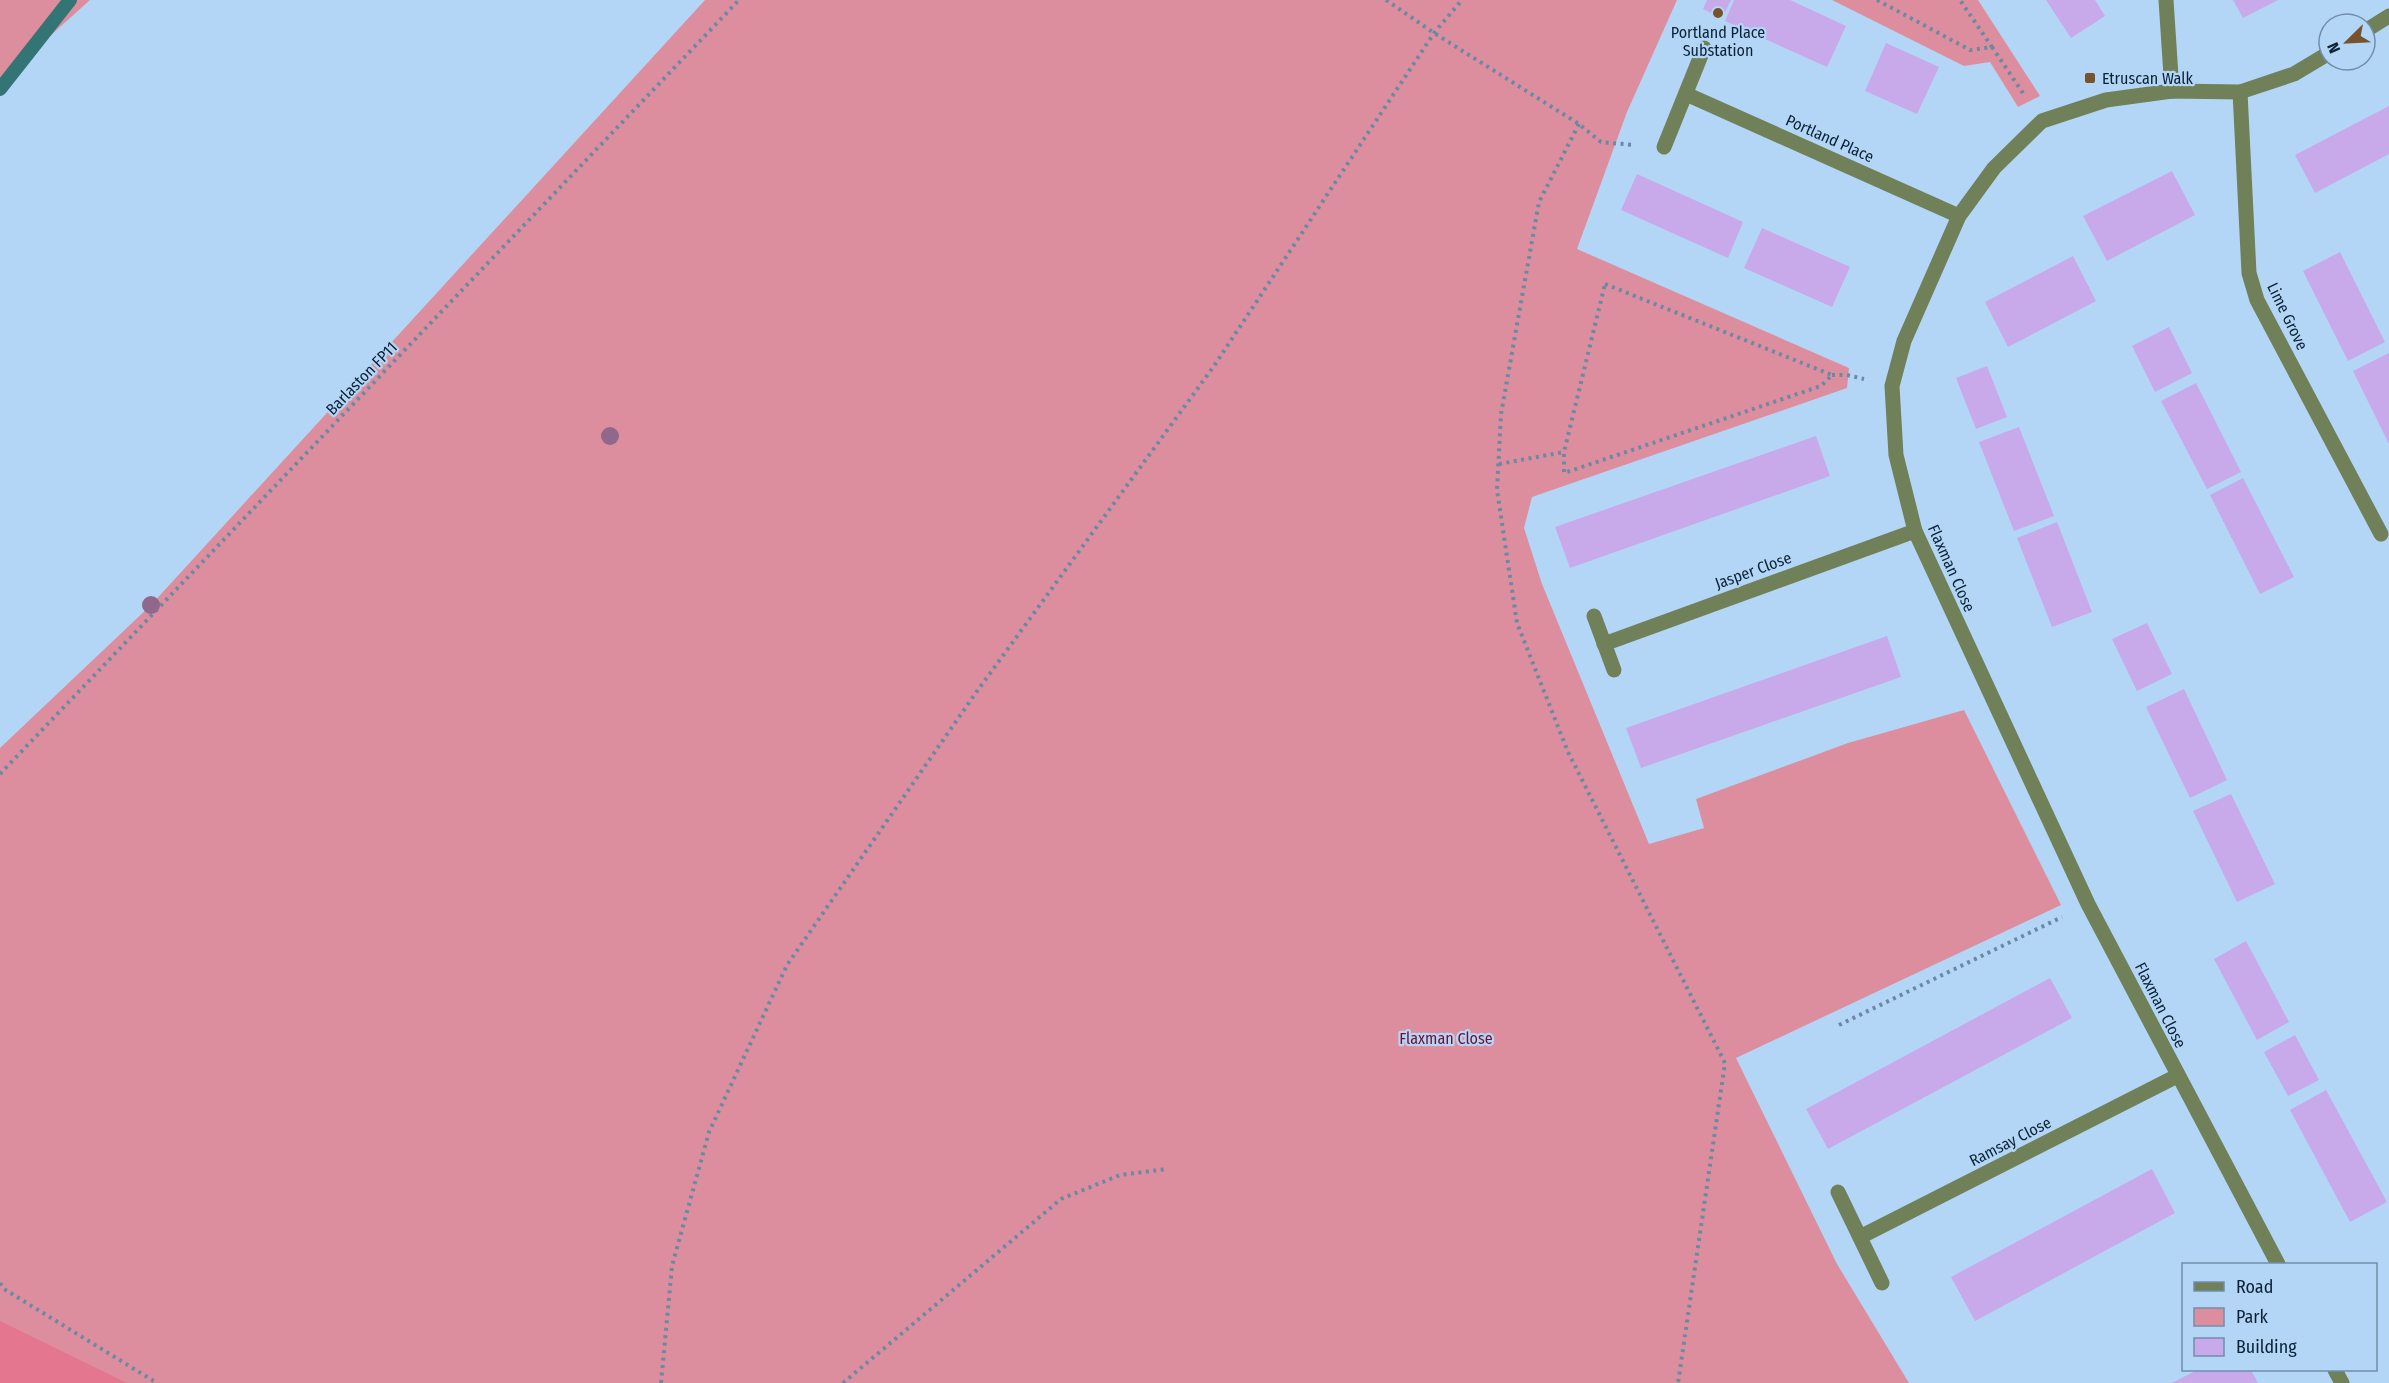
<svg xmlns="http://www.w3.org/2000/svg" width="2389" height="1383" font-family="'Fira Sans Condensed',sans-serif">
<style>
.green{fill:#dd8e9e}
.forest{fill:#e47690}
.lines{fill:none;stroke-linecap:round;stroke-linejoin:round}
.stream{stroke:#337575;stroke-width:14}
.building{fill:#c8a9ea}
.path{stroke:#6c89a4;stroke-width:4;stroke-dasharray:3 4.5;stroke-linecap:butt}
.minor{stroke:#708058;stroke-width:15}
.tree{fill:#90688b}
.poi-dot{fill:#77532d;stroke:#b4d6f6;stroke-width:2}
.labels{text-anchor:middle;stroke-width:4.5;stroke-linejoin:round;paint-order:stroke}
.poi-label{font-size:16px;fill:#0b2236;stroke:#b4d6f6}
.street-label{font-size:16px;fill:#0b2236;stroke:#b4d6f6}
.park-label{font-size:16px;fill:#730e33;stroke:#b4d6f6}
</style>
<rect width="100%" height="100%" fill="#b4d6f6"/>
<!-- green -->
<g class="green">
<polygon points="0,0 90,0 0,81"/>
<polygon points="705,0 1677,0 1627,112 1577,249 1849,368 1847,388 1532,497 1524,528 1542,584 1649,844 1704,828 1696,799 1848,743 1964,710 2061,905 1736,1058 1837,1264 1909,1383 0,1383 0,748 151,605"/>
<polygon points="1832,0 1978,0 2040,96 2018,107 1990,62 1964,66"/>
</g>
<!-- forest -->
<polygon class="forest" points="0,1321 127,1383 0,1383"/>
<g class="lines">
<!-- stream -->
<polyline class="stream" points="0,89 70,0"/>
</g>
<!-- building -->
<g class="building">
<polygon points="1707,0 1731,0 1722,18 1703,9"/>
<polygon points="1734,0 1790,0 1846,26 1827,67 1725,21"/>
<polygon points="2046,0 2095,0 2105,16 2071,38"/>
<polygon points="2233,0 2278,0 2243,18"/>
<polygon points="1886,43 1939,67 1917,114 1865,91"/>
<polygon points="2389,106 2389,154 2315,193 2295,155"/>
<polygon points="2172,171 2195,215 2107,261 2083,216"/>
<polygon points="1637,174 1743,222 1728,258 1621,210"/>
<polygon points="1762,228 1850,267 1832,307 1744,268"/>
<polygon points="2340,252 2385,342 2348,361 2303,271"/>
<polygon points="2073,256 2096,301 2008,347 1985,302"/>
<polygon points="2169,327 2192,373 2155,392 2132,346"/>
<polygon points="2389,353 2389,444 2353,371"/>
<polygon points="1987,366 2007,417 1976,429 1956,378"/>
<polygon points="2196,383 2241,472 2207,489 2161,401"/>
<polygon points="2019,427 2054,516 2014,531 1979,442"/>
<polygon points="1816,436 1830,476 1570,568 1555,527"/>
<polygon points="2243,478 2294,577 2260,594 2210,495"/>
<polygon points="2057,522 2092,612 2052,627 2017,538"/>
<polygon points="2147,623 2172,674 2137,691 2112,639"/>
<polygon points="1887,636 1901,677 1641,768 1626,728"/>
<polygon points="2184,689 2227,780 2190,798 2146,707"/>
<polygon points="2231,794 2275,884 2237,902 2193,811"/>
<polygon points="2246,941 2289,1022 2257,1040 2214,959"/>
<polygon points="2050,978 2072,1018 1828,1149 1806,1109"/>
<polygon points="2295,1035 2319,1080 2288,1096 2264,1052"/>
<polygon points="2326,1090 2387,1202 2350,1222 2290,1110"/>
<polygon points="2152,1169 2175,1213 1975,1321 1951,1277"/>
<polygon points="2197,1370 2251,1370 2258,1383 2172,1383"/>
</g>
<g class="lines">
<!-- path -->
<g class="path">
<polyline points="1386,0 1434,33 1579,124 1601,142 1633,145"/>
<polyline points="1877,0 1970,50 1992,47 1960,0"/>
<polyline points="1992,47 2025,96"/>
<polyline points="1579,124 1539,202 1501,414 1497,490 1517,623 1568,752 1725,1063 1678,1383"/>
<polygon points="1605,284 1832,375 1821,386 1564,473 1564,452"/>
<polyline points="1832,375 1847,375 1864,379"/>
<polyline points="1499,464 1564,452"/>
<polyline points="0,774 739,0"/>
<polyline points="1839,1025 2062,917"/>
<polyline points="0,1283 4,1289 157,1383"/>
<polyline points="661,1383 672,1266 709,1132 787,965 975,694 1214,366 1434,33 1462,0"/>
<polyline points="843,1383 1061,1199 1120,1175 1167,1169"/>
</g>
<!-- minor -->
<g class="minor">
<polyline points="2166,0 2172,91"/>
<polyline points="2365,31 2389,16"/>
<polyline points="2240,92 2249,273 2257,300 2381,534"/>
<polyline points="1686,94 1959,216"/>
<polyline points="1664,147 1704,48"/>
<polyline points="1594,616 1614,670"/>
<polyline points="1604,644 1915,531"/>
<polyline points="1838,1192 1882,1283"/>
<polyline points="1860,1237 2177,1076"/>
<polyline points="2278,1264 2088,904 1915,531 1896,455 1892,386 1904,341 1959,216 1994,168 2042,121 2106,100 2172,91 2240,92 2294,74 2329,53"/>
<polyline points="2335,1370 2342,1383"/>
</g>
</g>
<!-- trees -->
<g class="tree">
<circle cx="610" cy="436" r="9"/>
<circle cx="151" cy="605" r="9"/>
</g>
<!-- markers -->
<g class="poi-dot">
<circle cx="1718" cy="13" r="6"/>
<rect x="2084" y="72" width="12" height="12" rx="3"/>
</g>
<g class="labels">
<!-- poi labels -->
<g class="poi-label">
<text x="1718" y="38">Portland Place<tspan x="1718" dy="18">Substation</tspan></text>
<text x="2102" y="84" text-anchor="start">Etruscan Walk</text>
</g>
<!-- street labels -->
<g class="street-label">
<text transform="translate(1830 138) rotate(24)" y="6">Portland Place</text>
<text transform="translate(2288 316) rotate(64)" y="6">Lime Grove</text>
<text transform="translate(361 378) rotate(-46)" y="6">Barlaston FP11</text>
<text transform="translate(1952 568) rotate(66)" y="6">Flaxman Close</text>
<text transform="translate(1753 570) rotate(-20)" y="6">Jasper Close</text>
<text transform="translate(2161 1005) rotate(63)" y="6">Flaxman Close</text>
<text transform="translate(2010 1141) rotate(-27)" y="6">Ramsay Close</text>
</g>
<!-- park labels -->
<g class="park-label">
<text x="1446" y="1044">Flaxman Close</text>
</g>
</g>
<!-- legend -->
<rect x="2182" y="1263" width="195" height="108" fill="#b4d6f6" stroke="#708ea9" stroke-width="1.5"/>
<rect x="2194" y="1282" width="30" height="9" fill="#708058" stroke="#708ea9" stroke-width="1.5"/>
<text x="2236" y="1293" font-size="18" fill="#0b2236">Road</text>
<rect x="2194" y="1308" width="30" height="18" fill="#dd8e9e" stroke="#708ea9" stroke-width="1.5"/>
<text x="2236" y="1323" font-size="18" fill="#0b2236">Park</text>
<rect x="2194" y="1338" width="30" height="18" fill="#c8a9ea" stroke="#708ea9" stroke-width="1.5"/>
<text x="2236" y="1353" font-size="18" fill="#0b2236">Building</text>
<!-- north arrow -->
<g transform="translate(2347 42) rotate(246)"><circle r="28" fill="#b4d6f6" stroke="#708ea9" stroke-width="1.5"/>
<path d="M0-4.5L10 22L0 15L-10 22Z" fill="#77532d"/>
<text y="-9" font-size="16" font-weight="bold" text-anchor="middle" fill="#0b2236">N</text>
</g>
</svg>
